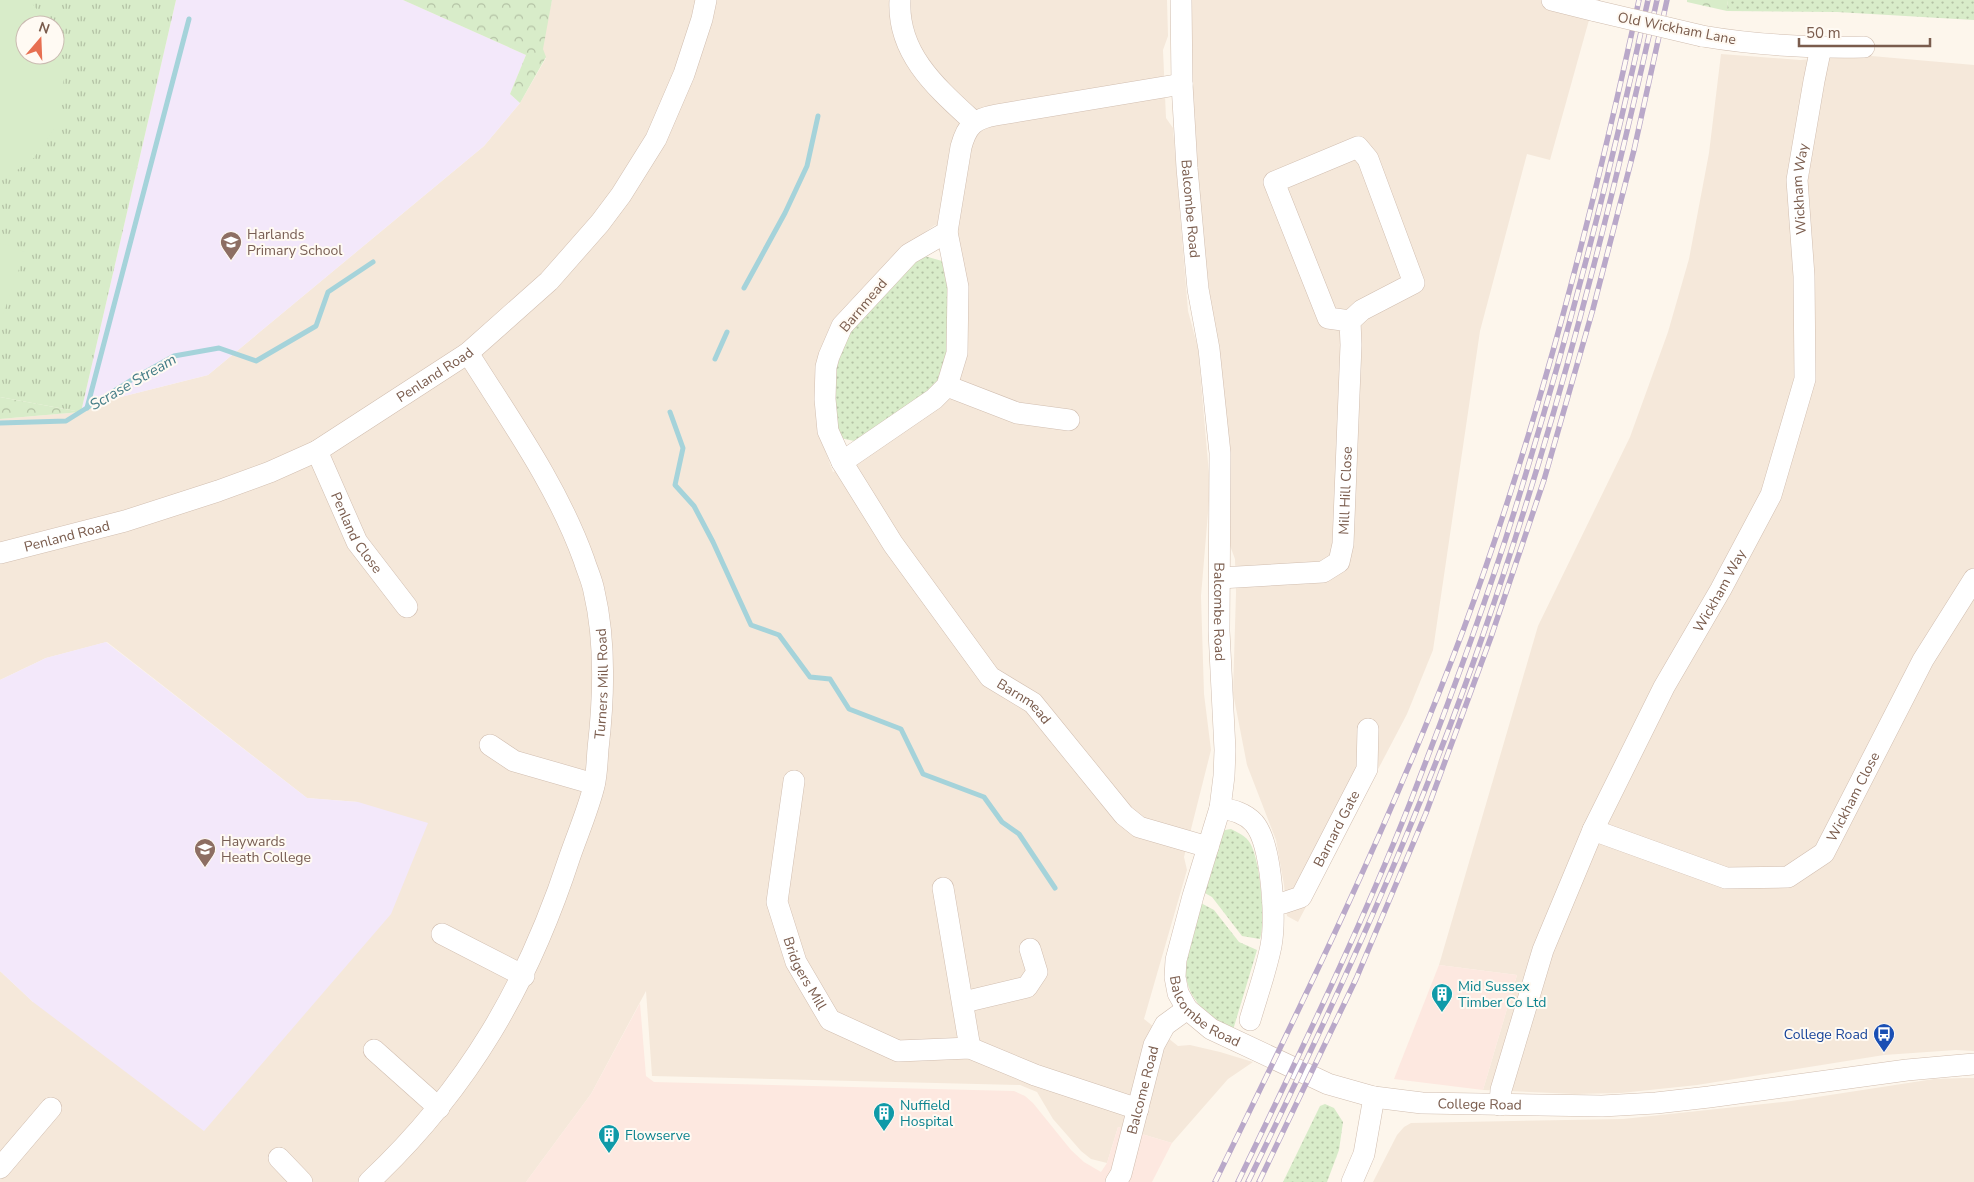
<svg xmlns="http://www.w3.org/2000/svg" width="1974" height="1182" font-family="'Nunito Sans',sans-serif">
<style>
.residential{fill:#f5e8da;fill-rule:evenodd}
.commercial{fill:#fde8e0}
.education{fill:#f3e8fa}
.grass{fill:url(#grass-dots)}
.forest{fill:url(#forest-crowns)}
.park{fill:url(#park-tufts);fill-rule:evenodd}
.pitch{fill:#d8ecc9}
.lines{fill:none;stroke-linecap:round;stroke-linejoin:round}
.stream{stroke:#a5d3da;stroke-width:5}
.minor-casing{stroke:#d1beb0;stroke-width:22}
.minor{stroke:#fff;stroke-width:21}
.rail-casing{stroke:#b9a8c9;stroke-width:5.5}
.rail{stroke:#fffaf3;stroke-width:4;stroke-dasharray:11;stroke-linecap:butt}
.minor-bridge-casing{stroke:#d1beb0;stroke-width:22;stroke-linecap:butt}
.minor-bridge{stroke:#fff;stroke-width:21}
.labels{text-anchor:middle;stroke-width:4;stroke-linejoin:round;paint-order:stroke}
.street-label{font-size:14px;fill:#7a5c4d;stroke:#fffaf3}
.education-label{font-size:14px;fill:#785e54;stroke:#fffaf3;text-anchor:start}
.culture-label{font-size:14px;fill:#0d838f;stroke:#fffaf3;text-anchor:start}
.transit-label{font-size:14px;fill:#164399;stroke:#fffaf3;text-anchor:end}
.water-label{font-size:15px;font-style:italic;fill:#437c86;stroke:#fffaf3}
</style>
<defs>
<pattern id="grass-dots" width="8" height="8" patternUnits="userSpaceOnUse" patternTransform="scale(1.25)"><rect width="8" height="8" fill="#d8ecc9"/><path d="M2 2h.1M6 6h.1" fill="none" stroke="#b4c2a5" stroke-width="1.8" stroke-linecap="round"/></pattern>
<pattern id="forest-crowns" width="20" height="18" patternUnits="userSpaceOnUse" patternTransform="scale(1.25)"><rect width="20" height="18" fill="#d8ecc9"/><path d="M2 6a3 3 0 1 1 6 0M12 15a3 3 0 1 1 6 0" fill="none" stroke="#b4c2a5"/></pattern>
<pattern id="park-tufts" width="24" height="20" patternUnits="userSpaceOnUse" patternTransform="scale(1.25)"><rect width="24" height="20" fill="#d8ecc9"/><path d="M3 7l-1-3M5 7V3M7 7l1-3M15 17l-1-3M17 17v-4M19 17l1-3" fill="none" stroke="#b4c2a5"/></pattern>
</defs>
<rect width="100%" height="100%" fill="#fdf6ec"/>
<!-- residential -->
<g class="residential">
<path d="M552,0h615l1,36 -5,14 3,68 7,10 15,183 10,37 11,126v27l-8,95 3,98 7,56 -27,107 3,13 -43,149 34,27 12,-1 30,7 33,10 -25,17 -56,64 -54,-16 -11,36 -16,-4 -10,-8 -28,-32 -16,-27 -17,-7 -368,-9 -6,-85 -55,103 -65,88h-526v-211l33,31 325,-200 -51,-4 -200,-156 -61,16 -46,22v-261l81,-7 12,-8 115,-29 276,-229 36,-43 26,-45 -7,-2zM935,225l23,7 4,37 -100,189 -29,14 -14,-38 81,-184z"/>
<polygon points="1192,0 1585,0 1589,20 1550,160 1527,154 1480,331 1433,650 1407,714 1298,922 1287,916 1284,885 1276,840 1247,765 1233,693 1236,593 1235,559 1229,543 1218,356 1200,221 1189,51"/>
<polygon points="1721,54 1800,60 1860,55 1974,65 1974,1051 1956,1050 1884,1055 1697,1085 1621,1093 1575,1094 1483,1090 1517,975 1439,965 1538,626 1630,437 1668,332 1689,259 1709,153"/>
<polygon points="1964,1078 1974,1078 1974,1182 1373,1182 1397,1135 1404,1127 1411,1123 1623,1119 1791,1101 1934,1079"/>
</g>
<!-- commercial -->
<g class="commercial">
<polygon points="1439,965 1517,975 1483,1090 1394,1079"/>
<polygon points="640,1003 646,1076 654,1082 1014,1091 1025,1096 1033,1103 1071,1150 1084,1162 1101,1172 1107,1163 1118,1127 1172,1143 1152,1182 526,1182 591,1094"/>
</g>
<!-- education -->
<g class="education">
<polygon points="176,0 403,0 526,55 510,94 520,103 484,146 208,375 93,404 81,412"/>
<polygon points="106,642 307,798 358,802 428,823 391,914 204,1131 33,1002 0,971 0,680 46,658"/>
</g>
<!-- grass -->
<g class="grass">
<polygon points="1728,0 1974,0 1974,20 1837,12 1727,11"/>
<polygon points="921,255 942,261 948,273 949,352 938,383 859,442 840,438 831,397 833,366 850,329"/>
<path d="M1231,829c6,3 15,7 19,14 10,16 16,79 10,96l-18,-3 -30,-39 -9,-5 19,-57 3,-5z"/>
<path d="M1199,902l15,8 25,32 18,8 -24,80c-64,-35 -50,-68 -34,-128z"/>
<polygon points="1325,1104 1334,1108 1343,1122 1339,1150 1327,1182 1283,1182 1320,1106"/>
</g>
<!-- forest -->
<g class="forest">
<polygon points="403,0 552,0 543,49 546,57 520,103 510,94 526,55"/>
<polygon points="1687,0 1728,0 1727,11 1687,2"/>
<polygon points="0,397 81,412 0,419"/>
</g>
<!-- park -->
<path class="park" d="M0,0h176l-95,412 -81,-15zM25,25h30v30h-30z"/>
<!-- pitch -->
<g class="pitch">
<polygon points="0,0 29,0 49,24 25,25 25,55 55,55 55,39 62,58 64,94 54,129 33,159 0,182"/>
<polygon points="0,243 25,252 0,323"/>
</g>
<g class="lines">
<!-- stream -->
<g class="stream">
<polyline points="744,288 785,213 807,166 818,116"/>
<polyline points="715,359 727,332"/>
<polyline points="87,408 189,19"/>
<polyline points="670,412 683,448 675,485 694,506 713,542 751,625 779,635 810,677 830,679 849,709 901,729 923,774 984,797 1002,822 1019,834 1055,888"/>
<polyline points="0,423 66,421 133,379 174,356 219,348 256,361 316,326 328,292 373,262"/>
</g>
<!-- minor casing -->
<g class="minor-casing">
<g id="minor">
<path d="M900,0c-3,54 37,88 74,122"/>
<path id="s1" d="M1181,0l1,84 5,84 11,121 11,60 11,104 -1,178 6,119 -1,26 -4,32 -27,88 -17,64 -1,17 3,16 9,16 24,20 117,55 46,13 48,6 180,3 54,-3 53,-6 198,-27 67,-6"/>
<polyline points="1552,0 1596,11"/>
<path d="M1702,36c53,9 108,12 162,11"/>
<path id="s2" d="M1182,84l-186,31c-22,4 -29,10 -35,32l-14,85 -38,22 -67,72 -13,30 -3,11 -1,32 3,32 14,31 51,82 97,133 43,26 91,112 15,12 69,20"/>
<polyline points="947,386 1017,413 1069,420"/>
<path id="s3" d="M317,451l40,91 50,65"/>
<polyline points="842,462 934,399 947,386 957,353 958,287 947,232"/>
<path id="s4" d="M0,553l125,-32 93,-30 52,-19 47,-21 151,-98 81,-72 51,-58 21,-28 35,-56 28,-65 18,-55 4,-19"/>
<path id="s5" d="M1220,578l103,-6 16,-10 4,-18 8,-199 -1,-24 -22,-3 -54,-136 84,-35 10,12 46,124 -52,27 -12,11"/>
<polyline points="490,745 514,761 594,784"/>
<path id="s6" d="M794,781l-17,121 19,60 34,58 68,31 72,-3 65,27 103,34"/>
<path d="M1220,808c13,2 25,5 34,15 18,21 22,96 17,123 -5,25 -14,50 -21,74"/>
<path id="s7" d="M1593,830l133,48 62,-1 36,-24 99,-193 51,-81"/>
<polyline points="943,888 970,1048"/>
<path id="s8" d="M1273,903h10l18,-6 66,-128 1,-40"/>
<polyline points="442,934 524,976"/>
<polyline points="964,1002 1027,987 1037,972 1030,949"/>
<polyline points="374,1050 439,1108"/>
<path id="s9" d="M1500,1105l1,-15 42,-140 50,-120 71,-143 57,-98 50,-94 34,-116 -1,-103 -7,-96 17,-99 7,-34"/>
<polyline points="279,1158 302,1182"/>
<polyline points="0,1168 51,1108"/>
<path id="s10" d="M369,1182c99,-93 159,-197 201,-326 8,-23 18,-46 24,-70 3,-12 3,-25 4,-37 6,-52 8,-107 -4,-158 -2,-11 -7,-21 -10,-31 -27,-75 -74,-140 -116,-207"/>
<path id="s11" d="M1116,1182l5,-8 33,-129 11,-20 22,-16"/>
<polyline points="1352,1182 1364,1154 1374,1097"/>
</g>
</g>
<!-- minor -->
<use href="#minor" class="minor"/>
<!-- rail casing -->
<g class="rail-casing">
<g id="rail">
<path d="M1215,1182c89,-182 178,-364 249,-554 75,-204 129,-416 175,-628"/>
<path d="M1238,1182c60,-125 121,-250 172,-379 42,-109 84,-221 117,-333 47,-155 87,-312 121,-470"/>
<path d="M1248,1182c87,-179 171,-361 236,-550 72,-207 126,-419 173,-632"/>
<polyline points="1259,1182 1356,979 1426,813 1491,637 1544,480 1593,309 1634,150 1667,0"/>
</g>
</g>
<!-- rail -->
<use href="#rail" class="rail"/>
<!-- minor-bridge casing -->
<g class="minor-bridge-casing">
<polyline id="minor-bridge" points="1596,11 1702,36"/>
</g>
<!-- minor-bridge -->
<use href="#minor-bridge" class="minor-bridge"/>
</g>
<!-- icons -->
<defs>
<g id="school-pin" transform="scale(1.125)"><path d="M0 17L-7.5 6A9.5 9.5 0 1 1 7.5 6Z" fill="#8d6e63" stroke="#fffaf3"/><path d="M0-5L7-2L0 1L-7-2ZM-4 1L0 2.5L4 1V4Q0 6-4 4Z" fill="#fff"/></g>
<g id="university-pin" transform="scale(1.125)"><path d="M0 17L-7.5 6A9.5 9.5 0 1 1 7.5 6Z" fill="#8d6e63" stroke="#fffaf3"/><path d="M0-5L7-2L0 1L-7-2ZM-4 1L0 2.5L4 1V4Q0 6-4 4Z" fill="#fff"/></g>
<g id="building-pin" transform="scale(1.125)"><path d="M0 17L-7.5 6A9.5 9.5 0 1 1 7.5 6Z" fill="#0f9aa8" stroke="#fffaf3"/><path d="M-4-6H4V6H1V3H-1V6H-4ZM-2.5-4.3h1.7v1.8h-1.7ZM.8-4.3h1.7v1.8H.8ZM-2.5-1h1.7V.8h-1.7ZM.8-1h1.7V.8H.8Z" fill="#fff"/></g>
<g id="bus-pin" transform="scale(1.125)"><path d="M0 17L-7.5 6A9.5 9.5 0 1 1 7.5 6Z" fill="#1a4fb4" stroke="#fffaf3"/><path d="M-5-6H5V4H4V6H2V4H-2V6H-4V4H-5ZM-3.5-4V0h7V-4ZM-3.5 1.2v1.5H-2V1.2ZM2 1.2v1.5H3.5V1.2Z" fill="#fff"/></g>
</defs>
<g fill-rule="evenodd">
<use href="#school-pin" x="231" y="242"/>
<use href="#university-pin" x="205" y="849"/>
<use href="#building-pin" x="1442" y="994"/>
<use href="#bus-pin" x="1884" y="1034"/>
<use href="#building-pin" x="884" y="1113"/>
<use href="#building-pin" x="609" y="1135"/>
</g>
<g class="labels">
<!-- street labels -->
<g class="street-label">
<text transform="translate(1677 28) rotate(11)" y="5">Old Wickham Lane</text>
<text dy="5" stroke="none"><textPath href="#s9" startOffset="982">Wickham Way</textPath></text>
<text dy="5" stroke="none"><textPath href="#s1" startOffset="209">Balcombe Road</textPath></text>
<text transform="translate(863 305) rotate(-50)" y="5">Barnmead</text>
<text dy="5" stroke="none"><textPath href="#s4" startOffset="474">Penland Road</textPath></text>
<text dy="5" stroke="none"><textPath href="#s5" startOffset="194">Mill Hill Close</textPath></text>
<text dy="5" stroke="none"><textPath href="#s3" startOffset="91">Penland Close</textPath></text>
<text dy="5" stroke="none"><textPath href="#s4" startOffset="69">Penland Road</textPath></text>
<text dy="5" stroke="none"><textPath href="#s9" startOffset="562">Wickham Way</textPath></text>
<text dy="5" stroke="none"><textPath href="#s1" startOffset="614">Balcombe Road</textPath></text>
<text dy="5" stroke="none"><textPath href="#s10" startOffset="564">Turners Mill Road</textPath></text>
<text dy="5" stroke="none"><textPath href="#s2" startOffset="914">Barnmead</textPath></text>
<text dy="5" stroke="none"><textPath href="#s7" startOffset="310">Wickham Close</textPath></text>
<text dy="5" stroke="none"><textPath href="#s8" startOffset="106">Barnard Gate</textPath></text>
<text dy="5" stroke="none"><textPath href="#s6" startOffset="199">Bridgers Mill</textPath></text>
<text dy="5" stroke="none"><textPath href="#s1" startOffset="1034">Balcombe Road</textPath></text>
<text dy="5" stroke="none"><textPath href="#s11" startOffset="96">Balcome Road</textPath></text>
<text dy="5" stroke="none"><textPath href="#s1" startOffset="1335">College Road</textPath></text>
</g>
<!-- education labels -->
<g class="education-label">
<text x="247" y="239">Harlands<tspan x="247" dy="16">Primary School</tspan></text>
<text x="221" y="846">Haywards<tspan x="221" dy="16">Heath College</tspan></text>
</g>
<!-- culture labels -->
<g class="culture-label">
<text x="1458" y="991">Mid Sussex<tspan x="1458" dy="16">Timber Co Ltd</tspan></text>
<text x="900" y="1110">Nuffield<tspan x="900" dy="16">Hospital</tspan></text>
<text x="625" y="1140">Flowserve</text>
</g>
<!-- transit labels -->
<g class="transit-label">
<text x="1868" y="1039">College Road</text>
</g>
<!-- water labels -->
<g class="water-label">
<text transform="translate(133 382) rotate(-30)" y="5">Scrase Stream</text>
</g>
</g>
<!-- north arrow -->
<g transform="translate(40 40) rotate(19)"><circle r="24" fill="#fffaf3" stroke="#cabbb1"/>
<path d="M0-4L9 19L0 12L-9 19Z" fill="#e76f51"/>
<text y="-8" font-size="14" font-weight="bold" text-anchor="middle" fill="#7a5c4d">N</text>
</g>
<!-- scale -->
<path d="M1799 38v8h131v-8" fill="none" stroke="#7a5c4d" stroke-width="2.5"/>
<text x="1806" y="38" font-size="15" fill="#7a5c4d" stroke="#fffaf3" stroke-width="4" paint-order="stroke">50 m</text>
</svg>
